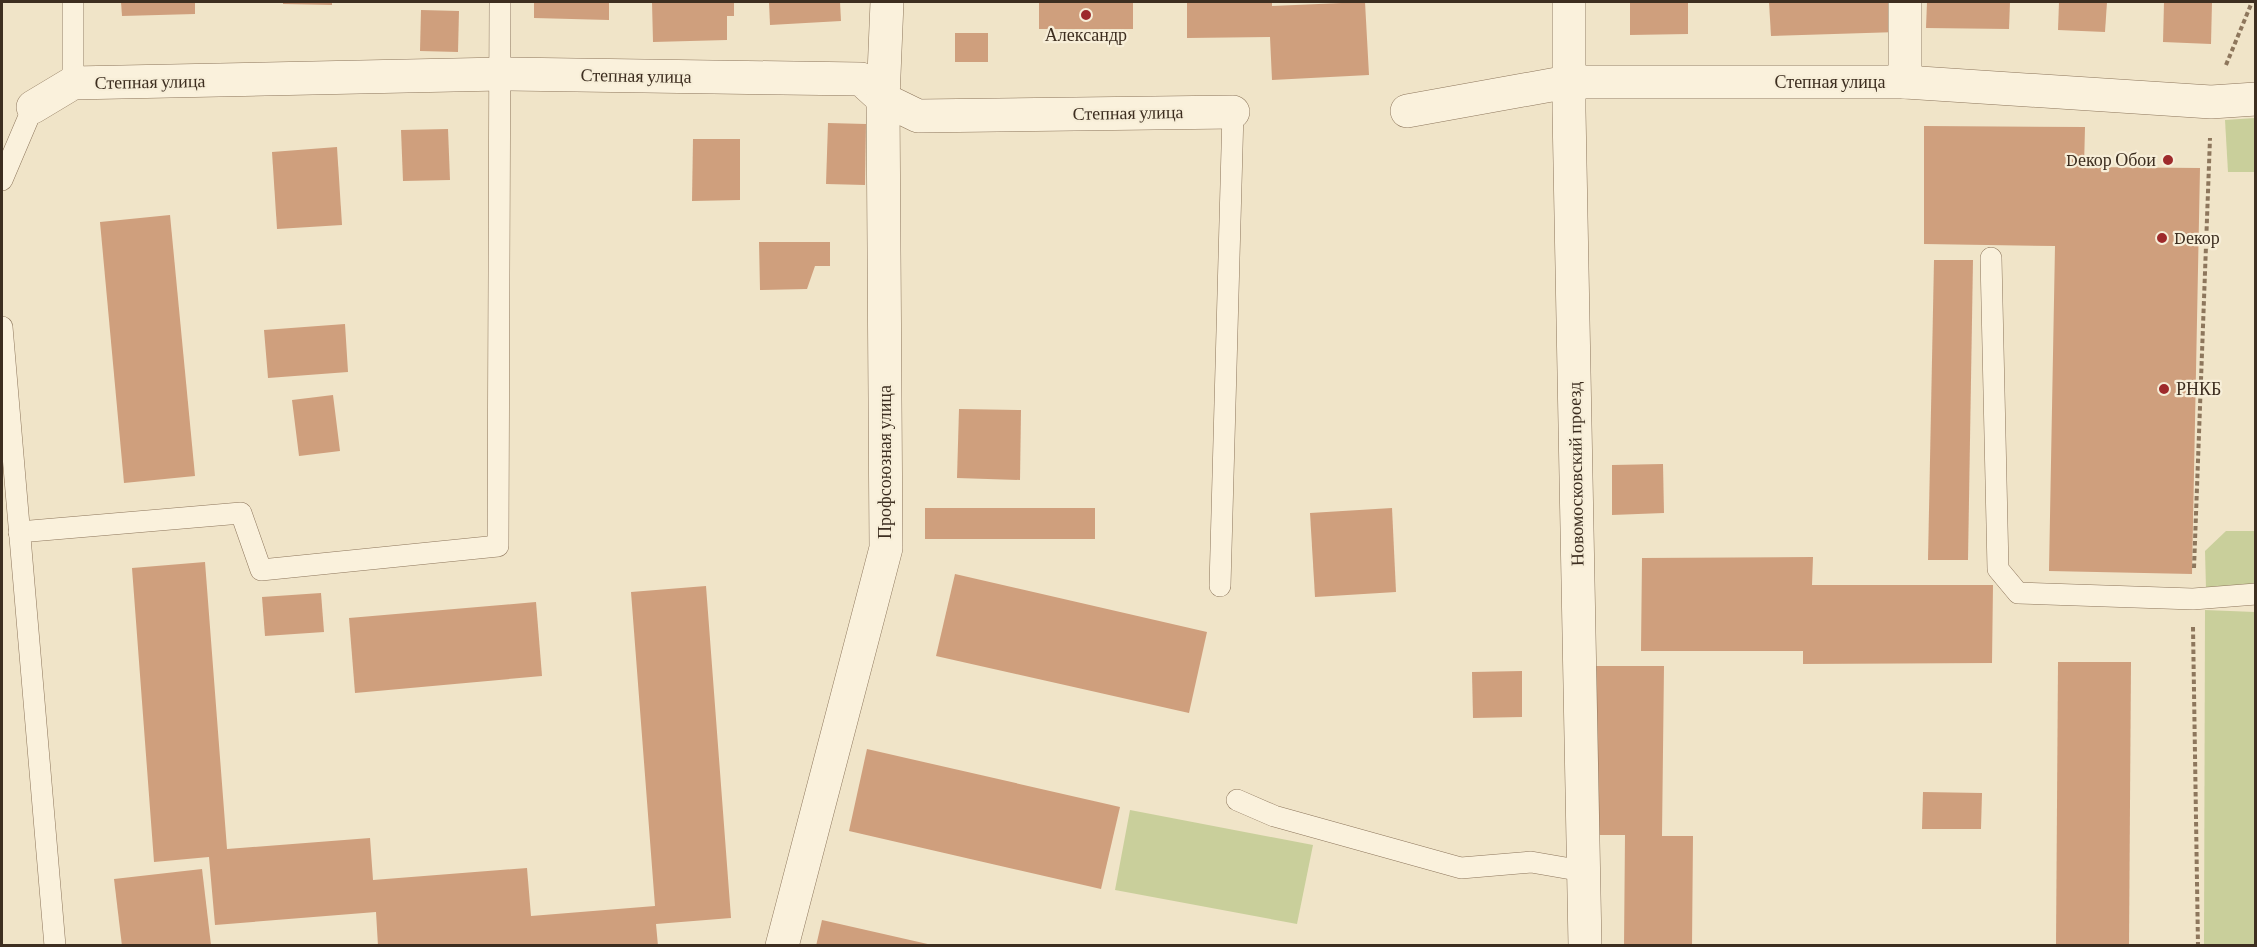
<svg xmlns="http://www.w3.org/2000/svg" width="2257" height="947" font-family="'Crimson Pro',serif">
<style>
.green{fill:#c9cf9b}
.building{fill:#cf9f7d}
.lines{fill:none;stroke-linecap:round;stroke-linejoin:round}
.lane-casing{stroke:#8d765c;stroke-width:22}
.street-casing{stroke:#8d765c;stroke-width:34}
.path{stroke:#8d765c;stroke-width:4;stroke-dasharray:4.5 3;stroke-linecap:butt}
.lane{stroke:#faf1dc;stroke-width:21}
.street{stroke:#faf1dc;stroke-width:33}
.poi-dot{fill:#9e2a2b;stroke:#f7eed8;stroke-width:2}
.labels{text-anchor:middle;stroke-width:4.5;stroke-linejoin:round;paint-order:stroke}
.poi-label{font-size:18px;fill:#3d2e20;stroke:#f7eed8;text-anchor:start}
.street-label{font-size:18px;fill:#3d2e20;stroke:#f7eed8}
</style>
<rect width="100%" height="100%" fill="#f0e4c8"/>
<!-- green -->
<g class="green">
<polygon points="2255,118 2255,172 2228,172 2225,120"/>
<polygon points="2226,531 2255,531 2255,589 2206,589 2205,551"/>
<polygon points="2205,610 2255,612 2255,945 2204,945"/>
<polygon points="1130,810 1313,845 1297,924 1115,890"/>
</g>
<!-- building -->
<g class="building">
<polygon points="121,2 195,2 195,14 122,16"/>
<polygon points="283,2 332,2 332,5 283,4"/>
<polygon points="534,2 609,2 609,20 534,18"/>
<polygon points="652,2 734,2 734,16 727,16 727,40 653,42"/>
<polygon points="769,2 840,2 841,21 770,25"/>
<rect x="1039" y="2" width="94" height="27"/>
<polygon points="1187,2 1272,2 1272,6 1365,2 1369,75 1272,80 1270,37 1187,38"/>
<polygon points="1630,2 1688,2 1688,34 1630,35"/>
<polygon points="1769,2 1897,2 1898,32 1771,36"/>
<polygon points="1927,2 2010,2 2009,29 1926,28"/>
<polygon points="2059,2 2107,2 2105,32 2058,30"/>
<polygon points="2164,2 2212,2 2211,44 2163,42"/>
<polygon points="421,10 459,11 458,52 420,51"/>
<rect x="955" y="33" width="33" height="29"/>
<polygon points="828,123 866,124 865,185 826,184"/>
<polygon points="1924,126 2085,127 2084,167 2200,168 2192,574 2049,571 2055,246 1924,244"/>
<polygon points="448,129 450,180 403,181 401,130"/>
<polygon points="693,139 740,139 740,200 692,201"/>
<polygon points="337,147 342,225 277,229 272,152"/>
<polygon points="170,215 195,476 124,483 100,222"/>
<polygon points="759,242 830,242 830,266 815,266 807,289 760,290"/>
<polygon points="1934,260 1973,260 1968,560 1928,560"/>
<polygon points="345,324 348,372 268,378 264,330"/>
<polygon points="333,395 340,451 299,456 292,400"/>
<polygon points="959,409 1021,410 1020,480 957,478"/>
<polygon points="1663,464 1664,513 1612,515 1612,465"/>
<rect x="925" y="508" width="170" height="31"/>
<polygon points="1392,508 1396,592 1315,597 1310,513"/>
<polygon points="1813,557 1812,585 1993,585 1992,663 1803,664 1803,651 1641,651 1642,558"/>
<polygon points="205,562 227,849 370,838 373,880 527,868 531,916 655,906 631,592 706,586 731,918 656,924 658,946 378,946 376,912 215,925 209,857 154,862 132,568"/>
<polygon points="955,574 1207,632 1189,713 936,656"/>
<polygon points="321,593 324,632 265,636 262,597"/>
<polygon points="536,602 542,676 355,693 349,618"/>
<polygon points="2058,662 2131,662 2129,946 2056,946"/>
<polygon points="1594,666 1664,666 1662,836 1693,836 1692,946 1624,946 1625,835 1592,835"/>
<polygon points="1522,671 1522,717 1473,718 1472,672"/>
<polygon points="867,749 1120,807 1101,889 849,831"/>
<polygon points="1923,792 1982,793 1981,829 1922,829"/>
<polygon points="202,869 211,945 122,946 114,879"/>
<polygon points="822,920 932,945 932,946 816,946"/>
</g>
<g class="lines">
<!-- lane casing -->
<g class="lane-casing">
<g id="lane">
<polyline points="73,2 73,83"/>
<polyline points="2,180 33,107"/>
<polyline points="1991,258 1998,569 2018,593 2193,599 2256,594"/>
<polyline points="2,327 55,946"/>
<polyline points="19,532 241,513 261,570 498,546 500,2"/>
<polyline points="1220,586 1233,112"/>
<polyline points="1237,800 1274,816 1461,868 1531,862 1583,871"/>
</g>
</g>
<!-- street casing -->
<g class="street-casing">
<g id="street">
<polyline points="1569,2 1569,111 1585,946"/>
<polyline points="1905,2 1905,82"/>
<polyline points="33,107 73,83 501,74 861,79 883,99 918,116 1233,112"/>
<polyline points="1407,111 1568,82 1905,82 2211,102 2256,99"/>
<polyline points="782,946 886,548 883,99 887,2"/>
</g>
</g>
<!-- path -->
<g class="path">
<polyline points="2226,65 2252,2"/>
<polyline points="2194,568 2210,138"/>
<polyline points="2193,627 2198,946"/>
</g>
<!-- lane -->
<use href="#lane" class="lane"/>
<!-- street -->
<use href="#street" class="street"/>
</g>
<!-- markers -->
<g class="poi-dot">
<circle cx="1086" cy="15" r="6"/>
<circle cx="2168" cy="160" r="6"/>
<circle cx="2162" cy="238" r="6"/>
<circle cx="2164" cy="389" r="6"/>
</g>
<g class="labels">
<!-- poi labels -->
<g class="poi-label">
<text x="1086" y="41" text-anchor="middle">Александр</text>
<text x="2156" y="166" text-anchor="end">Dекор Обои</text>
<text x="2174" y="244">Dекор</text>
<text x="2176" y="395">РНКБ</text>
</g>
<!-- street labels -->
<g class="street-label">
<text transform="translate(636 76) rotate(1)" y="6">Степная улица</text>
<text transform="translate(150 82) rotate(-1)" y="6">Степная улица</text>
<text x="1830" y="88">Степная улица</text>
<text transform="translate(1128 113) rotate(-1)" y="6">Степная улица</text>
<text transform="translate(885 462) rotate(-90)" y="6">Профсоюзная улица</text>
<text transform="translate(1576 474) rotate(-91)" y="6">Новомосковский проезд</text>
</g>
</g>
<!-- border -->
<rect width="2257" height="947" fill="none" stroke="#3d2e20" stroke-width="6"/>
</svg>
